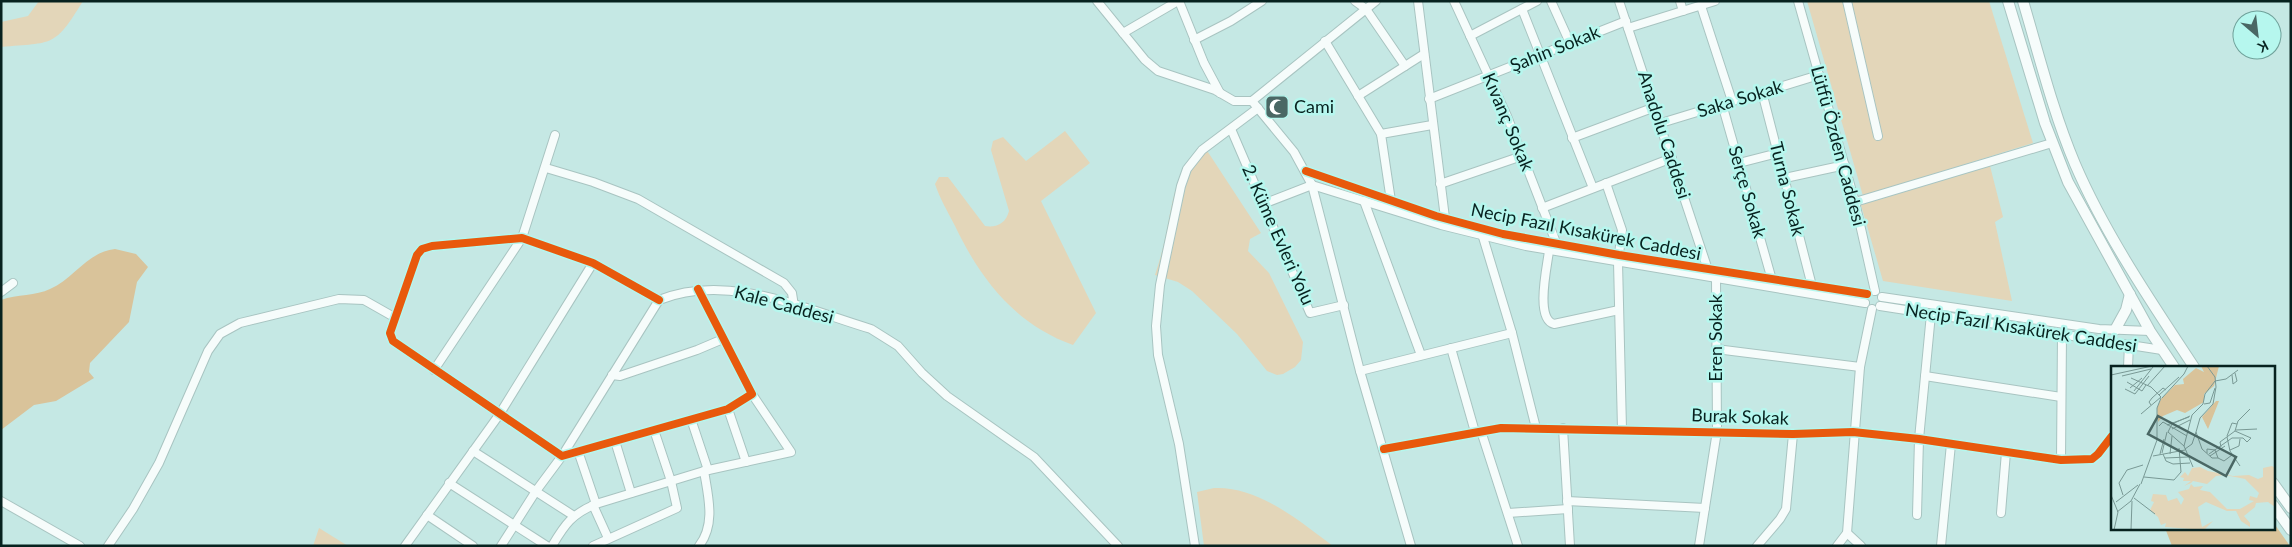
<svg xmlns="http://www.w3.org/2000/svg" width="2292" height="547" font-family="Lato,sans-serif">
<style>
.green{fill:#e3d6b9}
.forest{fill:#d9c39a}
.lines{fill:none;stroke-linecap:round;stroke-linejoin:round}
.minor-casing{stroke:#a8c4c1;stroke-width:10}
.major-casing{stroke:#a8c4c1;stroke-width:12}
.minor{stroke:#f6fcfb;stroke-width:8}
.major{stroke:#f6fcfb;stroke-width:10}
.cycleway-casing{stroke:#b6f7ee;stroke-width:11}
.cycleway{stroke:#e8590c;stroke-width:8}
.labels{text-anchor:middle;stroke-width:5;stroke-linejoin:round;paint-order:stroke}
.street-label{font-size:18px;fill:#07221f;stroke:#b6f7ee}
.poi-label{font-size:18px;fill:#07221f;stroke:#b6f7ee;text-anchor:start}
.inset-road{fill:none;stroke:#799995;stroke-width:1}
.view{fill:#4a6764;fill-opacity:0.15;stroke:#4a6764;stroke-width:2.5}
.inset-edge{fill:none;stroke:#07221f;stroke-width:2.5}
</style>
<rect width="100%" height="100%" fill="#c5e8e4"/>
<!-- green -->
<g class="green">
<path d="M39,1h44c-29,47 -29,41 -82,46v-25l27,-6z"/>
<polygon points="1807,1 1989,1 2033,143 1863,196"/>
<path d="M1065,131l25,32 -49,38 55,112 -23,32c-58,-21 -92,-65 -118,-119 -7,-14 -15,-27 -20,-42l4,-7h9l37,49c12,2 21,-3 24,-15l-18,-61 2,-9 10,-4 23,24z"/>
<path d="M1204,146l57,87 -11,6 -2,12 21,22 34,69 -2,18 -6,7 -12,7 -6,1 -10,-4 -30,-37 -45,-43 -14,-9 -23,-7c5,-15 9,-30 12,-46 7,-33 9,-61 37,-83z"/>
<polygon points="1990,166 2003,217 1995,222 2012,301 1883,281 1861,205"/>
<path d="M1214,488c45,-2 85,33 119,58h-129l-7,-54z"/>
<polygon points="319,528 348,546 313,546"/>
</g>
<!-- forest -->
<g class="forest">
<path d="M115,249l21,5 12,13 -11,15 -8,40 -39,41 -1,9 5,6 -38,23 -22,4 -33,25v-130c16,-6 35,-4 49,-11 25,-11 37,-37 65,-40z"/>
<polygon points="2273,522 2290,546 2172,546 2165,528 2273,528"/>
</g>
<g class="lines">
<!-- minor casing -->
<g class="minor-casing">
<g id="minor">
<polyline points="1097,1 1145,60 1158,71 1215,90 1234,101 1252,101"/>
<polyline points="1179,1 1204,63 1220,93"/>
<polyline points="1355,1 1366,9 1405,66"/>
<polyline points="1418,1 1445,218"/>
<polyline points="1454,1 1507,116 1557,245"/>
<polyline points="1551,1 1570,43"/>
<polyline points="1619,1 1708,270"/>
<polyline points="1680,1 1683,11"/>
<polyline points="1798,1 1855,202 1875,291"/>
<polyline points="1847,1 1878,136"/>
<polyline points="1701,6 1732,101"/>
<polyline points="1522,9 1593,188"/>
<polyline points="1628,28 1715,1"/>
<polyline points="1123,33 1178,1"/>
<polyline points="1470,36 1537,1"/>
<polyline points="1194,40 1231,21 1262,1"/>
<polyline points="1325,41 1381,134 1391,201"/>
<polyline points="1762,92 1812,286"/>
<polyline points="1358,96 1424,54"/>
<polyline points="1429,99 1626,21"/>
<polyline points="1252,101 1294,152 1312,185 1360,371 1411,546"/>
<polyline points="1252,101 1376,1"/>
<polyline points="1722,104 1772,280"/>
<polyline points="1661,123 1819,75"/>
<polyline points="1231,129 1310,313 1344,305"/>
<polyline points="1381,134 1432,125"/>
<polyline points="1572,138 1655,107"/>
<polyline points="1739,163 1778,153"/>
<polyline points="546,168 593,182 638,199 784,283 792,293 794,306"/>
<polyline points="1306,171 1436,216 1503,234 1619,255 1867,294"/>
<polyline points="1785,178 1845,165"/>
<polyline points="1606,183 1622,230 1618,262 1622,429"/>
<polyline points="1440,184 1522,156"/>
<polyline points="1312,185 1441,225 1526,246 1865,303"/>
<polyline points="1364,201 1421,355"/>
<polyline points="1855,202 2052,143"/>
<polyline points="1263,204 1312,185"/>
<polyline points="1542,208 1672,158"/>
<polyline points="1483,237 1512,333 1536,428"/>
<path d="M1549,251c-2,16 -14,68 5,73l65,-14"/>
<polyline points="1,292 13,283"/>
<polyline points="1882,297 2099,329 2150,331"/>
<polyline points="659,300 593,263 522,238 432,246 422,249 417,255 390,333 393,341 562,456 728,409 752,394 698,289"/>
<polyline points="1880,306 2162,350"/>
<polyline points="1451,348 1475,432"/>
<polyline points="1716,349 1860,367"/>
<polyline points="2128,367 2129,344"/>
<polyline points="434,370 522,238 555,135"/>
<polyline points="1360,371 1512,333"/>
<polyline points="612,375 620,376 697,350 723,339"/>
<polyline points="1925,376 2061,397"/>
<polyline points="728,409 746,462"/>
<polyline points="691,419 708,470"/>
<polyline points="1563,428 1570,546"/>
<polyline points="1481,431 1518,546"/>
<polyline points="615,441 631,493"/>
<polyline points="1384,449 1501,428 1793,434 1853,432 1919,439 2061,460 2092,459 2098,454 2112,436"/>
<polyline points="473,451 574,516"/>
<polyline points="578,451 596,504"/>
<polyline points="2061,460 2062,334"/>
<polyline points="449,483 547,546"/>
<polyline points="1,501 80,546"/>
<polyline points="1567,501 1705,508"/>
<polyline points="593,505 608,538"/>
<polyline points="1508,513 1568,509"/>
<polyline points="2001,513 2006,452"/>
<polyline points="427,515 473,546"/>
<polyline points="1917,515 1919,439 1931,314"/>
<polyline points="1847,533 1861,546"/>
<polyline points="108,546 133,509 159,463 208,351 220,334 240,323 339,299 364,300 394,317"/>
<polyline points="405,546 499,415 593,263"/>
<path d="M501,546l35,-55 26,-35 97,-156c69,-28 145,9 212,29l27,17 24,27 25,23 87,61 84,89"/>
<path d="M552,546c13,-22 20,-32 44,-42l108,-33 87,-19 -39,-58"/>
<polyline points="593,546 677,508 671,481 654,430"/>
<path d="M699,546c17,-22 9,-50 5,-75"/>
<polyline points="1195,546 1179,444 1158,355 1156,326 1160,285 1181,186 1187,169 1202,150 1258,108"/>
<polyline points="1699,546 1717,431 1716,278"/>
<polyline points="1757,546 1780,519 1786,509 1793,434"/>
<polyline points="1837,546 1847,533 1860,367 1872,309"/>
<polyline points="1941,546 1951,444"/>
</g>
</g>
<!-- major casing -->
<g class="major-casing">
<g id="major">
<polyline points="2008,1 2045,123 2068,182 2150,331 2174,367"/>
<path d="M2023,1c16,54 30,111 52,163 30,70 77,139 119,203"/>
<polyline points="2115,330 2126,310 2130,294"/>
<polyline points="2273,483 2291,508"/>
<polyline points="2273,505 2291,530"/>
</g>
</g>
<!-- minor -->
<use href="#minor" class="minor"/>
<!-- major -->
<use href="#major" class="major"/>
<!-- cycleway casing -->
<g class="cycleway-casing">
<g id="cycleway">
<polyline points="1306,171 1436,216 1503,234 1619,255 1867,294"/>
<polyline points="659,300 593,263 522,238 432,246 422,249 417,255 390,333 393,341 562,456 728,409 752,394 698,289"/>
<polyline points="1384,449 1501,428 1793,434 1853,432 1919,439 2061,460 2092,459 2098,454 2112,436"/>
</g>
</g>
<!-- cycleway -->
<use href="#cycleway" class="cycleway"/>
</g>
<!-- icons -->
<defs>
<g id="mosque-square" transform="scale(1.25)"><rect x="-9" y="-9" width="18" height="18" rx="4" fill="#4a6764" stroke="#b6f7ee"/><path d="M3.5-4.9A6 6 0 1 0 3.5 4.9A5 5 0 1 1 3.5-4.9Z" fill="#fff"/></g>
</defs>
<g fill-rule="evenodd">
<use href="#mosque-square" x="1277" y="107"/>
</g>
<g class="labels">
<!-- street labels -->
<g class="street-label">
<text transform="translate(1555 49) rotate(-22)" y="6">Şahin Sokak</text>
<text transform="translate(1740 99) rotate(-17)" y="6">Saka Sokak</text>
<text transform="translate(1508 122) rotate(67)" y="6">Kıvanç Sokak</text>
<text transform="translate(1664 135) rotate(72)" y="6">Anadolu Caddesi</text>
<text transform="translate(1838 146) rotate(75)" y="6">Lütfü Özden Caddesi</text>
<text transform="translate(1787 189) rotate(76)" y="6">Turna Sokak</text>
<text transform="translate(1747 192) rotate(74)" y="6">Serçe Sokak</text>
<text transform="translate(1586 232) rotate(11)" y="6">Necip Fazıl Kısakürek Caddesi</text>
<text transform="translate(1278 235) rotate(66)" y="6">2. Küme Evleri Yolu</text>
<text transform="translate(784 305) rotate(15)" y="6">Kale Caddesi</text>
<text transform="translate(2021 328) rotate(9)" y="6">Necip Fazıl Kısakürek Caddesi</text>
<text transform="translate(1716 338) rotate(-90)" y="6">Eren Sokak</text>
<text transform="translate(1740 417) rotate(2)" y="6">Burak Sokak</text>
</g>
<!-- poi labels -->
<g class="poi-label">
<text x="1294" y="113">Cami</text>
</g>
</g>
<!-- overview -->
<g transform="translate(2111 366)">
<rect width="164" height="164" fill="#c5e8e4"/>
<path d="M161,100l3,2v39l-7,-5 -12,1 -1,4 -11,9 6,7v4l-9,-6 -5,-10h-9l-21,-9 -8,5 4,20 11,-6 -9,9 -39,-3 1,-4 -5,2 -3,-8 -8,-7 4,-8 -3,-1 2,-7 13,1 2,6 9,-3 4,7 3,-6 -6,-7 11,-3 2,-5 3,3 9,-1 -3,4 10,2 17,17h13l14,-8 -5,-1 1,-4 7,2 2,-5 -14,-14 -20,-4 -9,1 -9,8 -14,-3 -2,2 -7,3 7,-5h-8l1,-3 -4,-1 5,-5 3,4 4,-8 8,-1 8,4 25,5 16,-1 9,4 5,-2v-9z" fill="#e3d6b9"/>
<path d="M90,0h18l-5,20 -10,8v8l-19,11 -8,-3 -14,6 -5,6 -1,-14 4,-9 14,-14 9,-1 -1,-5 13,-11 8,4zM105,35h3l-11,28 -6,-12z" fill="#d9c39a"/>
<path class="inset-road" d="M0,9l41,-9M121,9l1,9 4,-3 -2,-8M11,10l29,-7M20,12l20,9 10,10M16,16l15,9 4,-6M36,20l18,-20M19,22l12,-10M14,23l10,5 14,-18M23,25l19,-24M48,29l20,-18M51,32l22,-24 4,-8M93,38l6,-1 5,-15M40,39l-2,-3 3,-4 11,-10 3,2M30,48l20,-17M56,59l22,-8M48,60l4,-4 24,14M61,63l18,-9M125,64l21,-1M124,65l3,-10 12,-12M57,66l16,14 9,21M57,66l4,-8 18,-8M116,70l5,-13 5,1M116,71l3,14 10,15M73,80l8,-31 11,-11 2,-10 10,-13 11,-2 12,-9M110,81l-1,-5 15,-11M74,83l7,-5 4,-12M119,84l9,-4 1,-7M51,87l5,-21M96,87v-4l8,1 3,8h-6l-10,-9 -6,-17 4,-14 13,-14 3,-17 -1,-10 -8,-11M49,88l4,-15M52,88l3,7 7,3 17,-1M59,88l2,-18M98,88l23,-16h11l4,4 4,-4 -16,-7M42,90l32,-6M99,90l15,-10M54,92l23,-1M107,92l6,3 8,-6M33,111l30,3 7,-8 -2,-24M30,118l16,-44v-32l4,-10M0,129l7,17M12,129l-4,-12 8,-13 16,-5M23,132l21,16M5,136l22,-17M6,146l14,-11 9,-17M3,164l4,-18M20,164l1,-29"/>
<path class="view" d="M47,50l78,41 -10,19 -78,-42z"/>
<rect width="164" height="164" class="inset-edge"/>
</g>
<!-- border -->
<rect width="2292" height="547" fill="none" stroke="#07221f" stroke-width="5"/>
<!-- north arrow -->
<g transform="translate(2257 35) rotate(152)"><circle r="24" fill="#b6f7ee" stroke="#70a29b"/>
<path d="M0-4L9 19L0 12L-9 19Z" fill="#4a6764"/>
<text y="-8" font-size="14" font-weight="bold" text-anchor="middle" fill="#07221f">K</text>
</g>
</svg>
